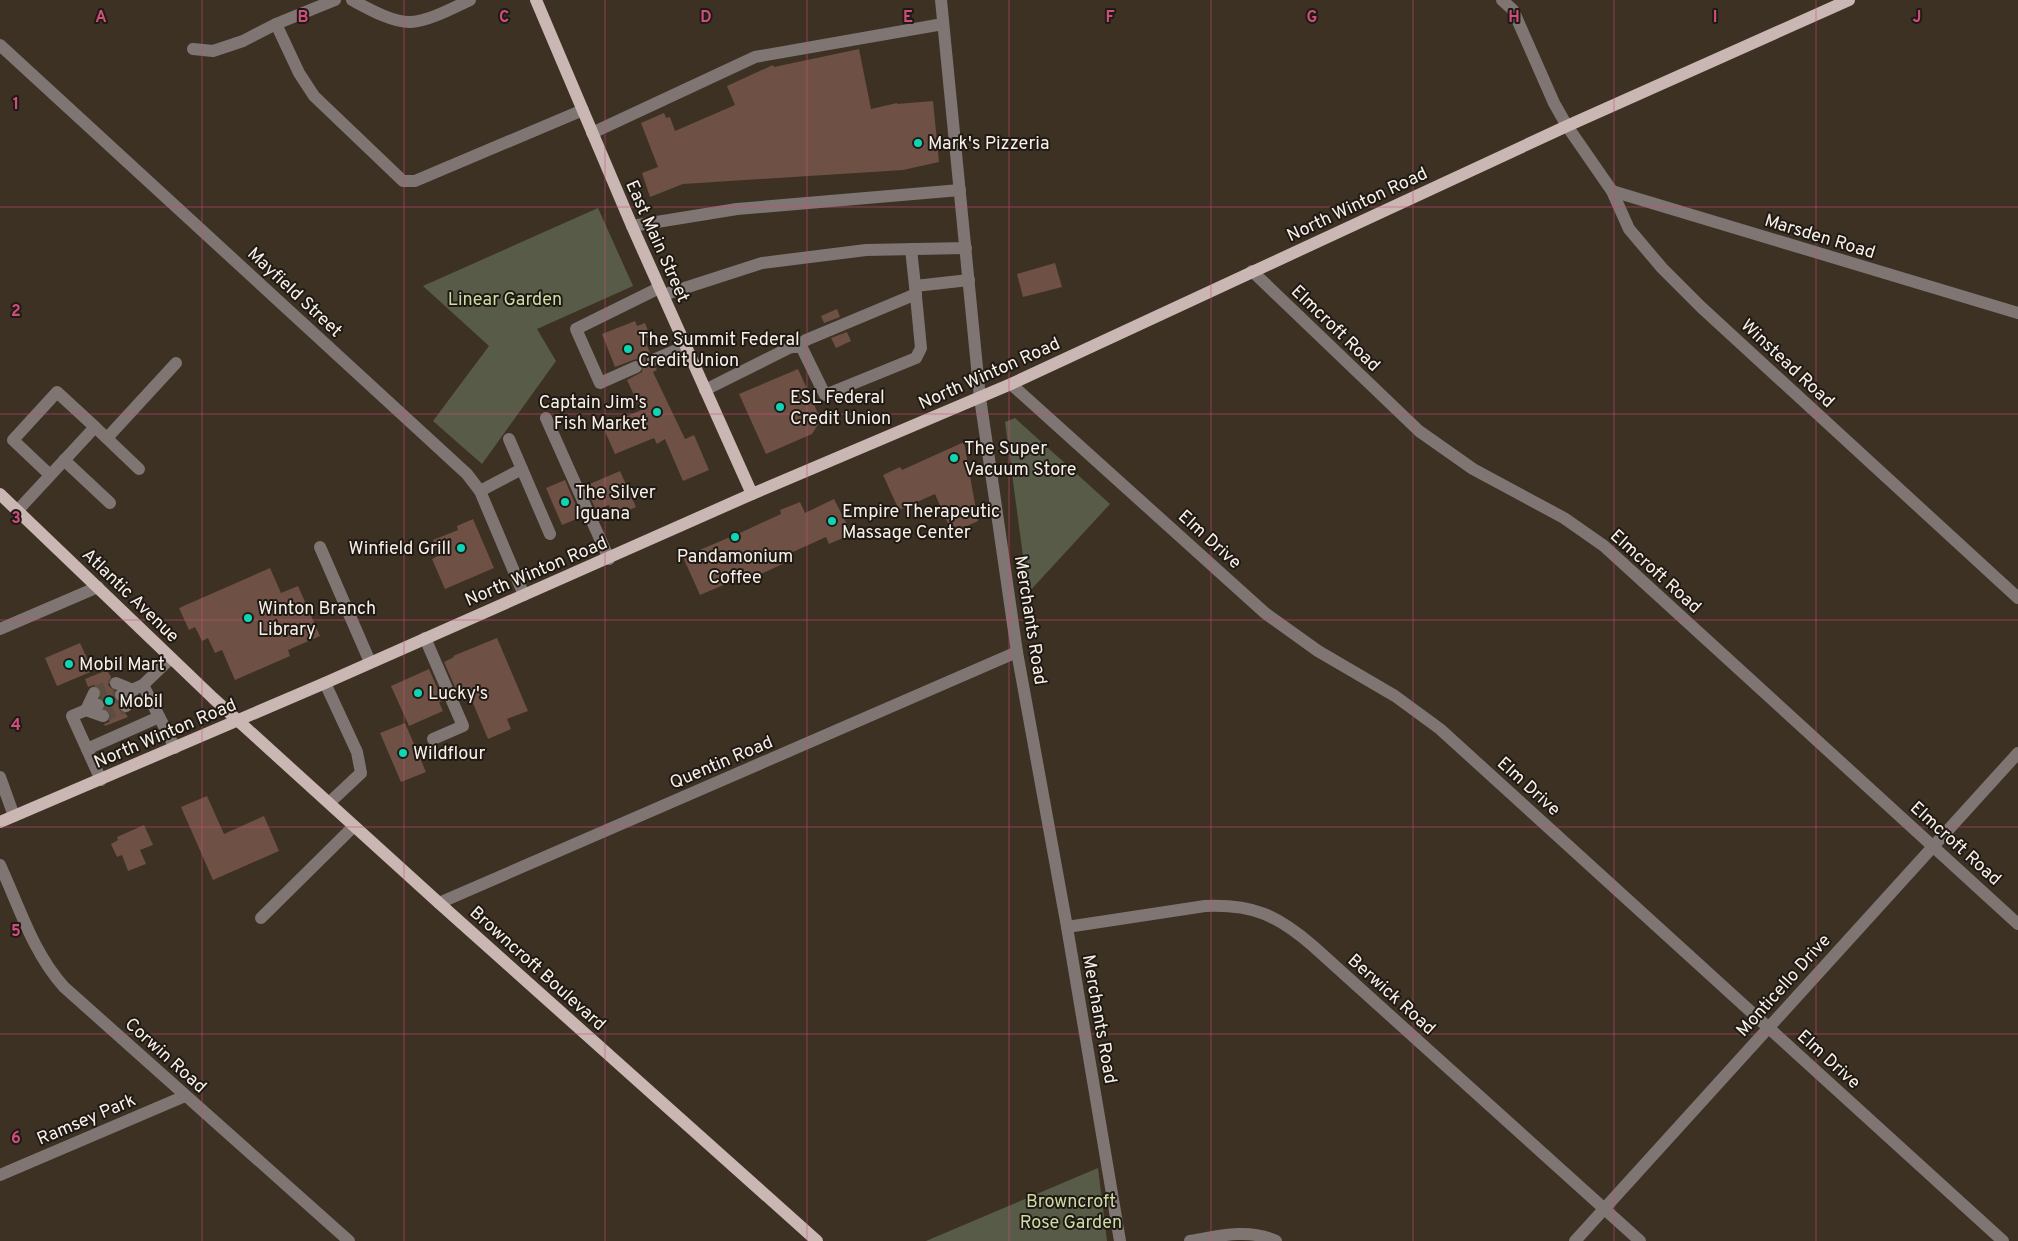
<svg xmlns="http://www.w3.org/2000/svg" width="2018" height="1241" font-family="Overpass,sans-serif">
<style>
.green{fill:#575b48}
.building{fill:#6e5045}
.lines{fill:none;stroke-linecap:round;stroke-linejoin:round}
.minor-tunnel{stroke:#594e41;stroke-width:12;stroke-dasharray:12 6;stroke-linecap:butt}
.minor{stroke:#7f7573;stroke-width:12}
.major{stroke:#cab6b2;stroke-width:12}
.grid{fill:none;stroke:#d04e7e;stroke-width:1;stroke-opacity:0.55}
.poi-dot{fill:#0fd5b4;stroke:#201a14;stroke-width:2}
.labels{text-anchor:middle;stroke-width:4;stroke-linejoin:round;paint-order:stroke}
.poi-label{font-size:18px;fill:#f8f0e8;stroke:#201a14;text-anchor:start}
.street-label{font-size:18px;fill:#f8f0e8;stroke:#201a14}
.park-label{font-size:18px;fill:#cfdca5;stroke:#201a14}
.grid-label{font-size:16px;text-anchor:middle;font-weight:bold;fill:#d04e7e;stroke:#201a14;stroke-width:4;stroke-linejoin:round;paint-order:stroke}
</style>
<rect width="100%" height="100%" fill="#3d3124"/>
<!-- green -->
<g class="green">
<polygon points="598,208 633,286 537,329 556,361 482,464 433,421 489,346 423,286"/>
<polygon points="1015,418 1110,504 1028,593 1005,422"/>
<polygon points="1098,1168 1107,1241 926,1241"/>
</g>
<!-- building -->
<g class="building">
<polygon points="859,49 871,109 897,103 897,104 933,101 939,162 903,170 683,184 650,197 642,173 658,167 641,123 664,113 666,118 670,117 675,131 735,105 727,86 773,65 774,67"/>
<polygon points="1055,263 1062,287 1023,297 1017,274"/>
<polygon points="837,309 840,317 824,323 821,316"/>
<polygon points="635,321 637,326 645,323 650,336 644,338 650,353 645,359 646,364 652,368 656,368 657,370 653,372 685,439 694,435 709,470 683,481 665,439 657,444 654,438 615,454 603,427 641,410 627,380 642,372 643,363 636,359 615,367 602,334"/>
<polygon points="847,332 851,341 836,348 831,338"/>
<polygon points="798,369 821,420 812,434 766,454 739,394"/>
<polygon points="964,442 978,521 952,533 935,494 899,510 883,475 900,467 902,470"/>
<polygon points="620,471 636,507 614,517 609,505 596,510 585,486"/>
<polygon points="565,480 581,517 562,525 546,488"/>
<polygon points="834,499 852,534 829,544 826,537 784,556 787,562 750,579 747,575 700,595 683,557 742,532 781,514 780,510 800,502 805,513"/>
<polygon points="473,519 494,568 445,589 432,559 440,555 433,540 458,530 457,526"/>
<polygon points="270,568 281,593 298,586 320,636 288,650 290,656 235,680 222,650 215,653 208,638 202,641 195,627 189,630 179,608"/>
<polygon points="497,638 528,711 507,719 511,729 488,739 467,689 458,694 444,662 454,657 453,656"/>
<polygon points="80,643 93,671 57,686 45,658"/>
<polygon points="429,669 443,701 439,702 443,711 409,726 391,686"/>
<polygon points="107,670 111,677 108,685 114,691 113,698 119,703 120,711 126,714 128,717 105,726 104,724 109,722 111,715 105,708 105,701 101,698 101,689 94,685 88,687 85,679"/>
<polygon points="405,723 426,772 401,782 380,733"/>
<polygon points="207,796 224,834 264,816 279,851 213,880 181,807"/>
<polygon points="144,825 153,845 140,850 146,864 128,871 122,855 117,857 111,844 118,840 117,837"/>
</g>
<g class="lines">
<!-- minor-tunnel -->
<g class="minor-tunnel">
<polyline points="94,693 116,683"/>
<polyline points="98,705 121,695"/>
<polyline points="103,716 126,706"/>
</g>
<!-- minor -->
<g class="minor">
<polyline points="335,0 276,24 299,73 314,96 403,181 415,181 583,110"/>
<path d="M352,0c15,8 41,23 59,22 18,-1 42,-14 59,-22"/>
<polyline points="941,0 980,398 992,479 1017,652 1067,927 1120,1241"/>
<polyline points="1502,0 1513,10 1554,103 1567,126 1612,191 1629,229 1662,268 1701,307 2018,598"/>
<polyline points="0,45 467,474 480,491 524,595"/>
<polyline points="193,49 213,51 243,41 276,24"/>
<polyline points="592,133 755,57 943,24"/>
<polyline points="1612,191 2018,313"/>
<polyline points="632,226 737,209 960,190"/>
<polyline points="911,249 915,286 969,280"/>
<polyline points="1252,271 1419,431 1473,469 1564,518 1604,546 2018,924"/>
<polyline points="663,295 762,263 866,250 966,248"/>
<polyline points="796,347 806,340 916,294"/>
<polyline points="653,360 686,346"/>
<polyline points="636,367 600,383 576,329 659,288"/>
<polyline points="1011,384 1265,613 1318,651 1395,696 1440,729 2003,1241"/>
<polyline points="705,390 789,348 797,346 802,348 825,395 916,358 921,348 915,286"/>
<polyline points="546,418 609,559"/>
<polyline points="107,438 176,363"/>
<polyline points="509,439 550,534"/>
<polyline points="64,460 110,503"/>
<polyline points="50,475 13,440 57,392 95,427"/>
<polyline points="480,491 522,469"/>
<polyline points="18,510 95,427 139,469"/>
<polyline points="320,547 370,662"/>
<polyline points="0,629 98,587"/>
<polyline points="425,638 463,726 433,739"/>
<polyline points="116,683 133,690 126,706"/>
<polyline points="325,683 357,752 361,773 329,803"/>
<polyline points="143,685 175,748"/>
<polyline points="94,693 86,710 103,716"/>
<polyline points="121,695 143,685 171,658"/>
<polyline points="98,705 72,716 101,780"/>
<polyline points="87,749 159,717"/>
<polyline points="0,777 14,816"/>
<path d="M0,865c19,41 33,88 64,122l285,254"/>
<polyline points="439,903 1017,652"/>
<polyline points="261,918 354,826"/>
<path d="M1067,927l138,-21c48,-2 72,9 108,40l327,295"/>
<polyline points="0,1175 185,1096"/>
<path d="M1190,1241c28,-5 59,-13 86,0"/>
<polyline points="1575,1241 2018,753"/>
</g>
<!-- major -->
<g class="major">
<polyline points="536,0 632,226 752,494"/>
<polyline points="0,494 213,698 439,903 817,1241"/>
<polyline points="0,822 325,683 752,494 1011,384 1567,126 1849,0"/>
</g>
</g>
<!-- grid -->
<path class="grid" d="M202,0v1241M404,0v1241M605,0v1241M807,0v1241M1009,0v1241M1211,0v1241M1413,0v1241M1614,0v1241M1816,0v1241M0,207h2018M0,414h2018M0,620h2018M0,827h2018M0,1034h2018"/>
<!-- markers -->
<g class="poi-dot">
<circle cx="918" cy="143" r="5"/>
<circle cx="628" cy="349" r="5"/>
<circle cx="780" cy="407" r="5"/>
<circle cx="657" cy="412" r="5"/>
<circle cx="954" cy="458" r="5"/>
<circle cx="565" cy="502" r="5"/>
<circle cx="832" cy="521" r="5"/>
<circle cx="735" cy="537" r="5"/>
<circle cx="461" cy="548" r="5"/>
<circle cx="248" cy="618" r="5"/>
<circle cx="69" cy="664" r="5"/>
<circle cx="418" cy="693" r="5"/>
<circle cx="109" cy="701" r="5"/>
<circle cx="403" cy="753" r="5"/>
</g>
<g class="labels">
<!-- poi labels -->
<g class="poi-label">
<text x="928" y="149">Mark's Pizzeria</text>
<text x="638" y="345">The Summit Federal<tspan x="638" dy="21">Credit Union</tspan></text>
<text x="790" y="403">ESL Federal<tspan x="790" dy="21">Credit Union</tspan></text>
<text x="647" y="408" text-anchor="end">Captain Jim's<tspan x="647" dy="21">Fish Market</tspan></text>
<text x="964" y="454">The Super<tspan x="964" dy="21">Vacuum Store</tspan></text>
<text x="575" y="498">The Silver<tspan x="575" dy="21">Iguana</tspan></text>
<text x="842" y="517">Empire Therapeutic<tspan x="842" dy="21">Massage Center</tspan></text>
<text x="451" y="554" text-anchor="end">Winfield Grill</text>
<text x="735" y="562" text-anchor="middle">Pandamonium<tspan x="735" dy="21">Coffee</tspan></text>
<text x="258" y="614">Winton Branch<tspan x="258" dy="21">Library</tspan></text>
<text x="79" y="670">Mobil Mart</text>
<text x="428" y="699">Lucky's</text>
<text x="119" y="707">Mobil</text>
<text x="413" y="759">Wildflour</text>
</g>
<!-- street labels -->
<g class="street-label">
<text transform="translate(1357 204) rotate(-25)" y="6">North Winton Road</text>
<text transform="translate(1820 236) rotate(17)" y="6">Marsden Road</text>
<text transform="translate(658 241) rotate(66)" y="6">East Main Street</text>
<text transform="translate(295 292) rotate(43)" y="6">Mayfield Street</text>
<text transform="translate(1336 328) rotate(44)" y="6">Elmcroft Road</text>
<text transform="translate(1788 363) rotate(43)" y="6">Winstead Road</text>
<text transform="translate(989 373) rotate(-24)" y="6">North Winton Road</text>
<text transform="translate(1210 539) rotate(42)" y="6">Elm Drive</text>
<text transform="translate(536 571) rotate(-23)" y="6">North Winton Road</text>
<text transform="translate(1656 571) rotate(42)" y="6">Elmcroft Road</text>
<text transform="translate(131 595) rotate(44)" y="6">Atlantic Avenue</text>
<text transform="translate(1031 620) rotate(81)" y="6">Merchants Road</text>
<text transform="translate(165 733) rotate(-23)" y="6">North Winton Road</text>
<text transform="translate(721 762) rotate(-23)" y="6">Quentin Road</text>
<text transform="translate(1529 786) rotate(42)" y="6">Elm Drive</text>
<text transform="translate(1956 843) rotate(42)" y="6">Elmcroft Road</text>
<text transform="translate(538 968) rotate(42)" y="6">Browncroft Boulevard</text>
<text transform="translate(1783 985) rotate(-48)" y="6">Monticello Drive</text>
<text transform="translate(1392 994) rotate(42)" y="6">Berwick Road</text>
<text transform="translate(1100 1019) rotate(80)" y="6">Merchants Road</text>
<text transform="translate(166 1055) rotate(42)" y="6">Corwin Road</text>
<text transform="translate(1829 1059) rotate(42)" y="6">Elm Drive</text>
<text transform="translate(86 1119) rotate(-23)" y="6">Ramsey Park</text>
</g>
<!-- park labels -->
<g class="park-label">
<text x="505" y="305">Linear Garden</text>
<text x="1071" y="1207">Browncroft<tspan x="1071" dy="21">Rose Garden</tspan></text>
</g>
</g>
<g class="grid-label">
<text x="101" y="22">A</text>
<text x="303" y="22">B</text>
<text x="504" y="22">C</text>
<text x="706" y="22">D</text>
<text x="908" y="22">E</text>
<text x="1110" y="22">F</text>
<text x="1312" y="22">G</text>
<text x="1514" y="22">H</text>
<text x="1715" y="22">I</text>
<text x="1917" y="22">J</text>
<text x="16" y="109">1</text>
<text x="16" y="316">2</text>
<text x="16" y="523">3</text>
<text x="16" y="730">4</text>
<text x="16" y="936">5</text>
<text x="16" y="1143">6</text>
</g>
</svg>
